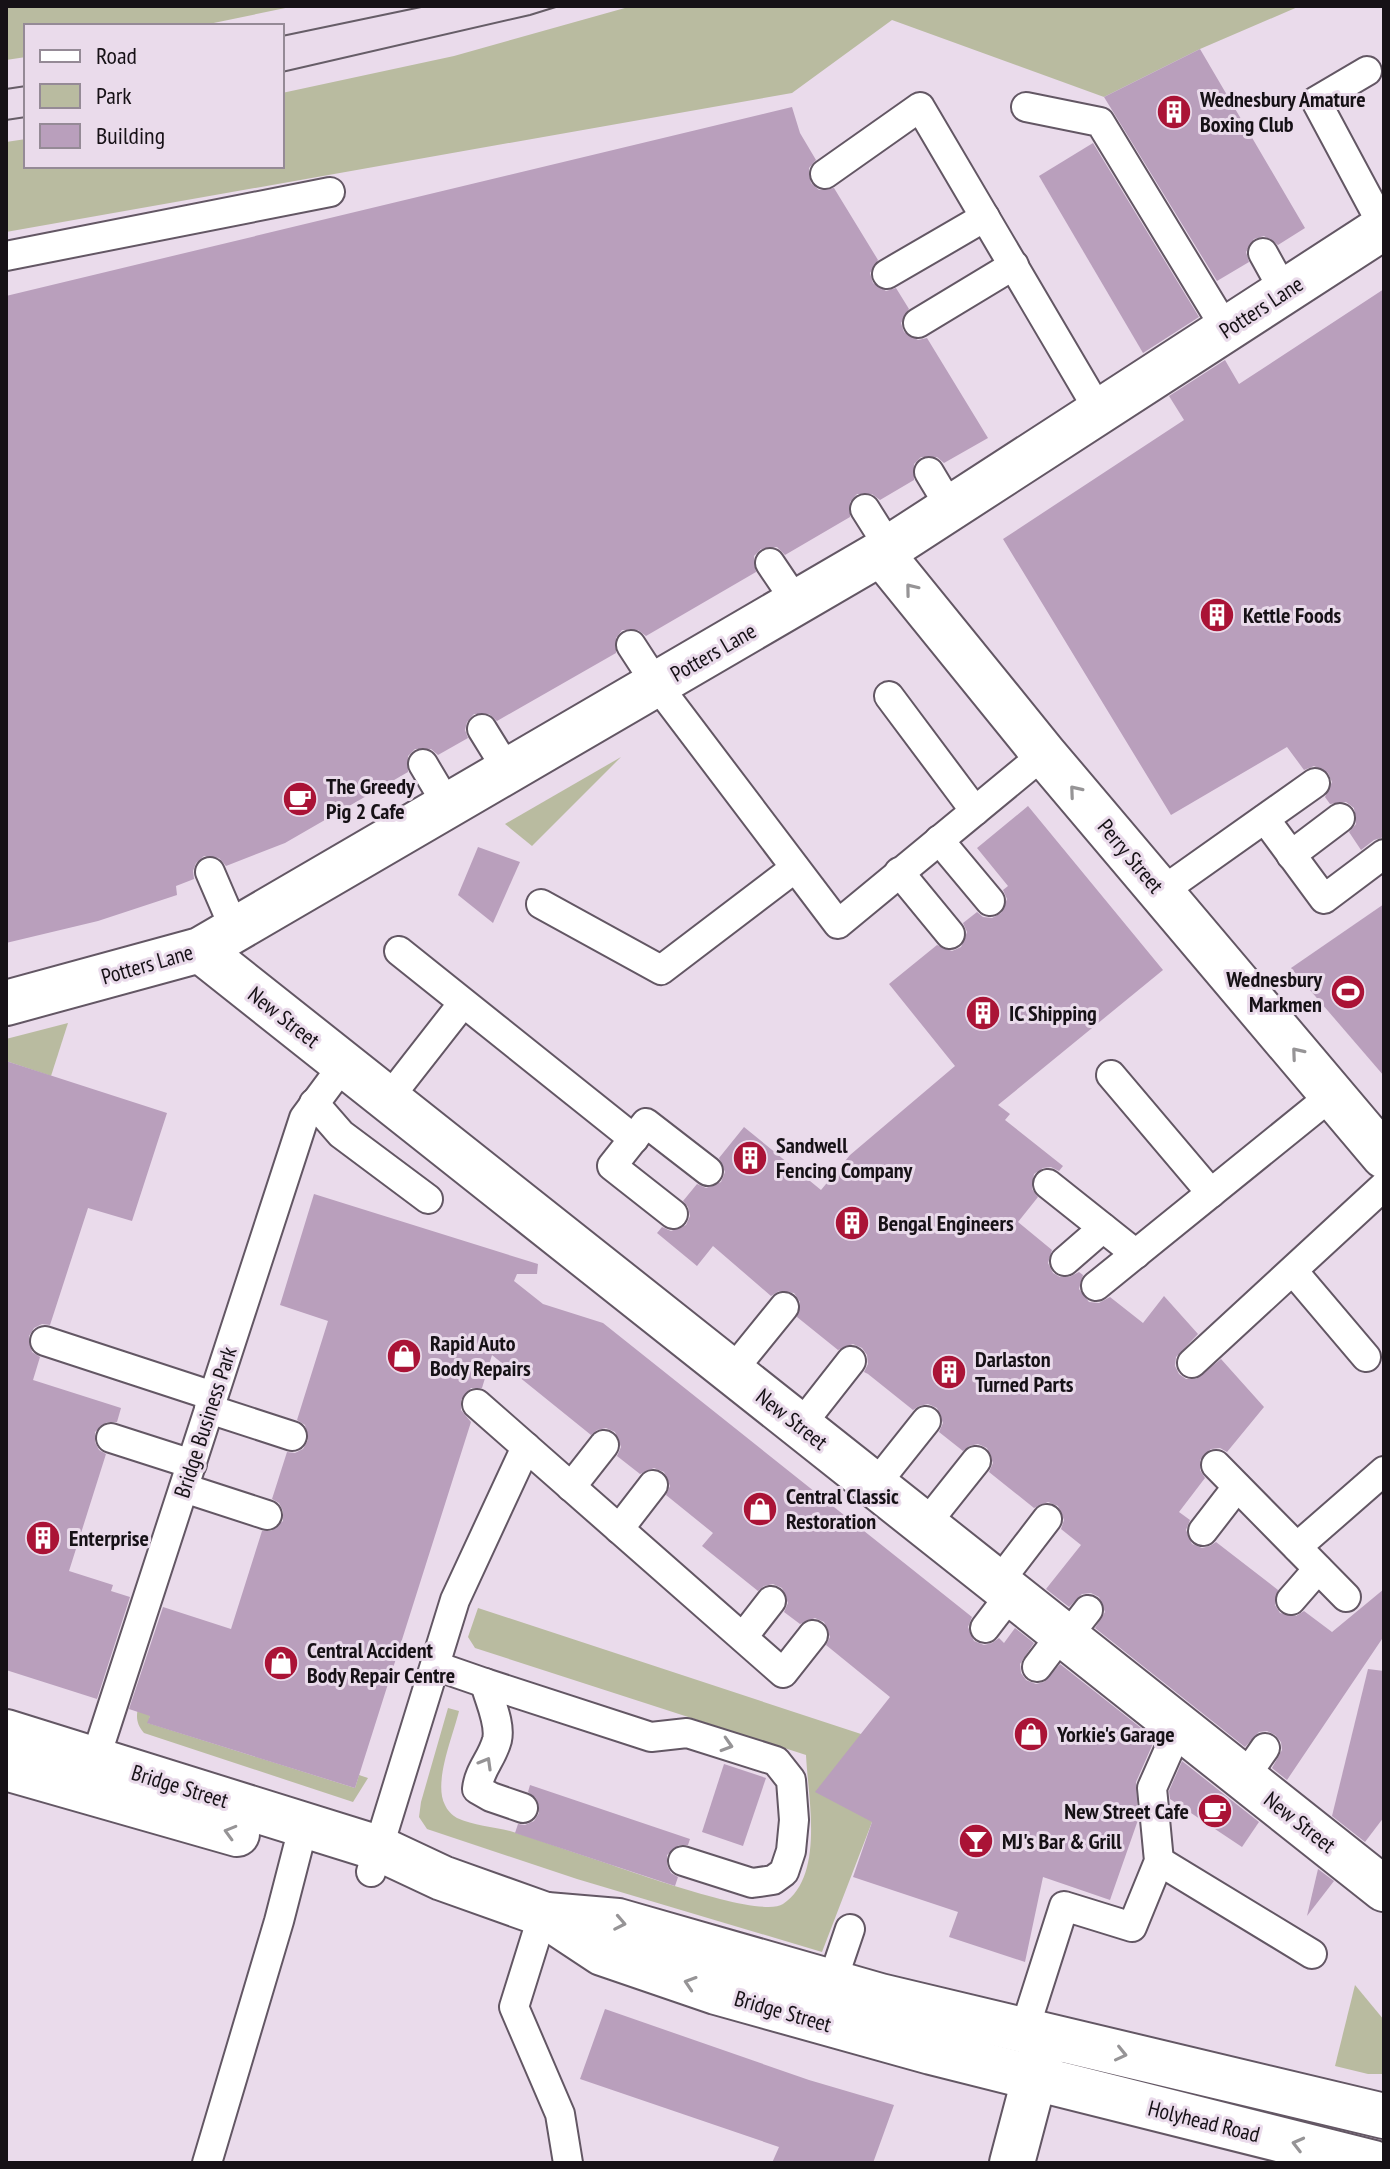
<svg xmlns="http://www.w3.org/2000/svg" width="1390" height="2169" font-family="'PT Sans Narrow',sans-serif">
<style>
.green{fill:#b9bba0}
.building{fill:#b99fbc}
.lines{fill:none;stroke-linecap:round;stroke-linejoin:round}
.lane-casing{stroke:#635764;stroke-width:32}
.street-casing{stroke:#635764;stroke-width:48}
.primary-casing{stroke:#635764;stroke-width:48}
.lane{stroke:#fff;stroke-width:28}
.street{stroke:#fff;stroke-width:44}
.primary{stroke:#fff;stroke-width:44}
.tram{stroke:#665d67;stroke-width:2}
.oneway{stroke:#969496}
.labels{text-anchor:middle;stroke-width:6;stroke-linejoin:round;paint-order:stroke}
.poi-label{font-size:22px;font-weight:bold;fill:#161116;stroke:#eadbeb;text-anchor:start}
.street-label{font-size:22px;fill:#161116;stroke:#eadbeb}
</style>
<rect width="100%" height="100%" fill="#eadbeb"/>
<!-- green -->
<g class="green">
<polygon points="6,6 295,6 199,26 26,26 26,57 6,60"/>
<polygon points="632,6 1300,6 1200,49 1104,97 892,20 792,93 6,232 6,142 26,139 26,166 282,166 282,93 454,56"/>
<polygon points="621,757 532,846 505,824"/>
<polygon points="68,1023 51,1076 6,1061 6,1039"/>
<path d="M478,1608l383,126 11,88 -50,130 -245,-73 -150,-50 -8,-12 2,-15 27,-94 11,3c-6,25 -26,72 -14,94 2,5 7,10 12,13 16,7 36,9 53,13 25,7 50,17 75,25 32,10 174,64 198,48 42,-28 25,-106 23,-149l-331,-107 -7,-11z"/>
<path d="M143,1692l13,4 -8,27 207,65 4,-13 9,3 -15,24 -209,-69c-12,-14 -6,-24 -1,-41z"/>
<polygon points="1355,1985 1384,2020 1384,2074 1368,2074 1335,2066"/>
</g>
<!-- building -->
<g class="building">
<polygon points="1200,49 1305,228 1278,245 1264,236 1254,239 1246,252 1249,262 1217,281 1104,97"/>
<polygon points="792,107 800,133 816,160 809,168 811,183 819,190 834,188 878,260 870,273 873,283 886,291 896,288 909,309 901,323 904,332 918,340 927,338 988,438 944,463 937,457 921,457 914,464 914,480 880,500 872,494 857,494 850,502 850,517 785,555 777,547 761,549 754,556 756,572 646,636 638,630 622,630 616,638 616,653 497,721 489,714 474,714 467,722 465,730 468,738 438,755 431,749 415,749 408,756 408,772 285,843 226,866 219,858 204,856 196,863 193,871 194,879 176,886 177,895 98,921 6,943 6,296"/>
<polygon points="1093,143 1199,317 1143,353 1039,176"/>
<polygon points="1384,289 1384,837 1374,840 1361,850 1349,832 1356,824 1354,808 1346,802 1330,804 1325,797 1332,782 1328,773 1314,766 1304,770 1287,747 1171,815 1003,539 1184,420 1169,396 1225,360 1239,384"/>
<polygon points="1028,806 1163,970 998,1105 1010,1114 1005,1120 1063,1166 1059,1171 1051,1167 1043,1168 1034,1174 1032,1189 1038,1197 1018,1222 1052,1250 1048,1263 1053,1273 1060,1277 1069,1277 1079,1272 1083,1275 1079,1289 1089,1302 1099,1303 1110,1297 1143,1323 1164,1296 1198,1334 1176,1357 1175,1366 1179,1374 1186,1379 1196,1379 1221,1359 1264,1407 1227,1452 1220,1448 1211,1449 1200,1460 1200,1470 1205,1478 1179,1512 1190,1520 1186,1530 1192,1544 1202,1548 1210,1546 1216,1542 1278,1590 1275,1605 1280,1613 1296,1616 1304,1611 1332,1632 1384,1589 1384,1636 1287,1780 1272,1768 1282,1750 1281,1742 1275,1735 1267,1731 1259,1732 1245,1747 1095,1628 1105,1612 1099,1597 1091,1593 1082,1594 1069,1607 1046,1589 1081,1545 1061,1529 1064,1520 1058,1506 1048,1502 1034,1508 989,1472 993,1463 987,1448 978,1444 969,1446 963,1451 939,1432 943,1423 937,1408 928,1404 919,1406 913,1410 868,1374 864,1372 868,1364 867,1355 862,1348 853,1344 838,1350 797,1317 800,1302 794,1293 779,1291 771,1296 713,1246 697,1266 657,1233 662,1227 671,1231 686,1225 690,1216 688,1207 683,1201 697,1184 706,1188 721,1182 725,1172 719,1158 744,1127 821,1190 850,1155 955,1066 889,984 937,945 952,951 961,947 967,932 963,923 977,912 983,917 992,918 1001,913 1007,899 1003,890 1008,886 977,848"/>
<polygon points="478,847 520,862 493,923 458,895"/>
<polygon points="1384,904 1384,1076 1291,968"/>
<polygon points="6,1061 167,1113 132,1221 88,1208 50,1325 42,1324 34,1328 29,1336 32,1352 40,1357 33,1380 121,1408 117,1422 107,1422 95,1432 95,1442 99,1450 106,1454 69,1571 113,1585 111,1591 130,1597 97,1699 6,1670"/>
<polygon points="314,1194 538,1264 537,1274 517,1274 514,1281 543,1304 603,1323 972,1617 968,1627 974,1641 984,1645 992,1643 999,1638 1004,1643 1015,1628 1034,1643 1020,1664 1021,1673 1026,1680 1036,1684 1044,1682 1060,1664 1155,1739 1136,1782 1138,1820 1110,1900 1043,1877 1025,1962 949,1937 958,1912 853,1877 872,1822 815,1792 890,1697 826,1645 830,1637 824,1622 815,1618 800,1624 784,1612 788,1603 782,1588 773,1584 764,1586 758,1591 702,1546 713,1533 666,1495 670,1486 664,1472 654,1468 640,1474 617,1456 621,1447 615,1432 606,1428 597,1430 591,1435 492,1355 482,1388 471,1388 461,1400 461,1410 471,1422 355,1788 147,1723 150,1716 129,1709 163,1607 231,1629 262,1531 271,1531 283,1521 283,1511 279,1503 272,1499 287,1452 295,1453 303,1449 308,1440 305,1425 297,1420 328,1321 280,1305"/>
<polygon points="1368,1669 1384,1671 1384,1817 1365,1842 1332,1816"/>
<polygon points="1182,1761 1259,1822 1242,1847 1170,1799 1169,1791"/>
<polygon points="724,1764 766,1778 743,1846 702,1832"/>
<polygon points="530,1785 690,1839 688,1845 679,1845 667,1855 667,1865 671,1873 678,1877 675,1886 515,1833 518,1824 525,1825 534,1821 539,1813 536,1798 528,1792"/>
<polygon points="1318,1869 1334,1881 1307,1916"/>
<polygon points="605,2009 809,2080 894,2105 873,2163 772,2163 779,2147 580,2079"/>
</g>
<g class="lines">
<!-- lane casing -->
<g class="lane-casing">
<g id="lane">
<polyline points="1367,71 1316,101 1384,228"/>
<polyline points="1026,107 1100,122 1226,329"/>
<polyline points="825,174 920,107 1099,411"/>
<polyline points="1263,253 1284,291"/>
<polyline points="6,256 330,192"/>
<polyline points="887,274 985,217"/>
<polyline points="918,323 1014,265"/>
<polyline points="929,472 950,507"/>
<polyline points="865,509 889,547"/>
<polyline points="770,563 797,603"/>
<polyline points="631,645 657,685 838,924 1044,754"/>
<polyline points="889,696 975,811"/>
<polyline points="482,729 508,771"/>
<polyline points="423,764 448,806"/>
<polyline points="1265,819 1324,899 1384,854"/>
<polyline points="939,840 990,901"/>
<polyline points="1291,855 1340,818"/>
<polyline points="210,872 235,930"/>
<polyline points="899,872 950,934"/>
<polyline points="1161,892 1315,783"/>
<polyline points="541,904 661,970 795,868"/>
<polyline points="399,951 634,1139"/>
<polyline points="1111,1075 1211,1193"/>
<polyline points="388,1099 463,1003"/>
<polyline points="314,1103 341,1134 428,1199"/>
<polyline points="1048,1184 1136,1254"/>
<polyline points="673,1214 612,1166 646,1123 708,1171"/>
<polyline points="1065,1261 1103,1228"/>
<polyline points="1293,1271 1366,1357"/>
<polyline points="1096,1286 1332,1095"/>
<polyline points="45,1341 213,1396"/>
<polyline points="1192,1363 1384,1186"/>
<polyline points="732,1371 784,1307"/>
<polyline points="477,1404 783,1673 813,1635"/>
<polyline points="209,1409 292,1436"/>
<polyline points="800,1426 851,1361"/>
<polyline points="111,1438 192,1464"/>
<polyline points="1216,1465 1346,1597"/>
<polyline points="875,1485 926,1421"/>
<polyline points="571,1487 604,1445"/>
<polyline points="184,1488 267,1515"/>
<polyline points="925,1525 976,1461"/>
<polyline points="619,1529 653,1485"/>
<polyline points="1203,1531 1237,1487"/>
<polyline points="1297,1547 1384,1471"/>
<polyline points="998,1583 1047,1519"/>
<polyline points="1291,1600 1318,1569"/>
<polyline points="985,1628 1011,1594"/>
<polyline points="743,1637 771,1601"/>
<polyline points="1067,1637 1088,1610"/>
<polyline points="436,1666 485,1683"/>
<polyline points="1037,1667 1062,1634"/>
<polyline points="91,1772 304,1118 344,1064"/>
<polyline points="1244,1778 1265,1748"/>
<path d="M523,1808l-32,-11 -14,-8c2,-19 15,-30 20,-49 4,-17 -8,-40 -12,-57l166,54 36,-4 89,28 15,19 3,40 -3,31 -7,21 -11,8 -21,3 -69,-22"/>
<polyline points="1159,1861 1312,1954"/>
<polyline points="371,1872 455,1600 526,1447"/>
<polyline points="543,1914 514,2007 560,2114 568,2163"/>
<polyline points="832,1982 850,1929"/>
<polyline points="1024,2031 1064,1906 1132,1927 1159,1861 1152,1788 1179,1727"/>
<polyline points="207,2163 279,1921 304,1824"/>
</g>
</g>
<!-- street casing -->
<g class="street-casing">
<g id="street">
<polyline points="881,553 1044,754 1384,1156"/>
<polyline points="200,950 1384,1889"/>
<polyline points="6,1003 200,950 881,553 1384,227"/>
<polyline points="1012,2163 1044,2042"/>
</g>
</g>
<!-- primary casing -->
<g class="primary-casing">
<g id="primary">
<polyline points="6,1732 378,1848 442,1878 543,1914 602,1953 716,1992 931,2052 1374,2163"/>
<polyline points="6,1768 237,1834"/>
<polyline points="547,1915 618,1921 880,1996 1384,2116"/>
</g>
</g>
<!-- lane -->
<use href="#lane" class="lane"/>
<!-- street -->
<use href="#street" class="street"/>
<!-- primary -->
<use href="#primary" class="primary"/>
<!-- tram -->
<g class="tram">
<polyline points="282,36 426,6"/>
<polyline points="282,72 530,15 559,6"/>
<polyline points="6,89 26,86"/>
<polyline points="6,120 26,117"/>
</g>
</g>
<!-- one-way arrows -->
<defs><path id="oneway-chevron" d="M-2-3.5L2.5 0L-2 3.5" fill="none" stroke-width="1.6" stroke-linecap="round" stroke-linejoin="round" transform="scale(2)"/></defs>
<g class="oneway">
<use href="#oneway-chevron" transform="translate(911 589) rotate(-129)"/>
<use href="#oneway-chevron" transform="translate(1075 791) rotate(-130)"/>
<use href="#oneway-chevron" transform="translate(1297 1053) rotate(-130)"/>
<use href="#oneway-chevron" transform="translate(727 1745) rotate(17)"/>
<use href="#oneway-chevron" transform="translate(486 1763) rotate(-60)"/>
<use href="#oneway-chevron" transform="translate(230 1832) rotate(-164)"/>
<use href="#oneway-chevron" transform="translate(620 1923) rotate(11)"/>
<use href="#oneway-chevron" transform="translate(690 1983) rotate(-162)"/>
<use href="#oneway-chevron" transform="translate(1121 2054) rotate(13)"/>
<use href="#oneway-chevron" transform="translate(1298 2144) rotate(-166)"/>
</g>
<!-- icons -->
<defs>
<g id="building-disc" transform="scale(1.8)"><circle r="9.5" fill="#aa1336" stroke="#eadbeb"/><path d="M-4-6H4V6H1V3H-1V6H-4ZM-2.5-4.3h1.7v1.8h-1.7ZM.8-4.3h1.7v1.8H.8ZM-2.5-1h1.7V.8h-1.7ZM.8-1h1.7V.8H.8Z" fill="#fff"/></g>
<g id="cafe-disc" transform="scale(1.8)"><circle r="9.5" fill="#aa1336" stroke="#eadbeb"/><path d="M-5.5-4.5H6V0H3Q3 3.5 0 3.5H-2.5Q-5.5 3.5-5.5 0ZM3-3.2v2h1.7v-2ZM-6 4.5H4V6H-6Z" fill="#fff"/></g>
<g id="stadium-disc" transform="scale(1.8)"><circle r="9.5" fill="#aa1336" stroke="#eadbeb"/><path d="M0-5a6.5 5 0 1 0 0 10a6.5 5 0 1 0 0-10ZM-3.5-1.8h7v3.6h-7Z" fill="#fff"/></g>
<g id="shop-disc" transform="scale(1.8)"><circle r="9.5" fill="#aa1336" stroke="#eadbeb"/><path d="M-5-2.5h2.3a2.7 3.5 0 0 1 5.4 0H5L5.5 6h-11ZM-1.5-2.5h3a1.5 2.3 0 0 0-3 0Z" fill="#fff"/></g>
<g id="bar-disc" transform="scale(1.8)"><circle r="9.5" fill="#aa1336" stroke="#eadbeb"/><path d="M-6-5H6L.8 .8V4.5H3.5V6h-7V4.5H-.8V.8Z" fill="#fff"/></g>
</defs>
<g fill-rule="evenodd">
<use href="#building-disc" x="1174" y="112"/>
<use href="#building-disc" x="1217" y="615"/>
<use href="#cafe-disc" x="300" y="799"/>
<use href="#stadium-disc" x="1348" y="992"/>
<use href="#building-disc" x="983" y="1013"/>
<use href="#building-disc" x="750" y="1158"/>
<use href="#building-disc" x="852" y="1223"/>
<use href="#shop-disc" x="404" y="1356"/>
<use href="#building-disc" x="949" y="1372"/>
<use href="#shop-disc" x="760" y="1509"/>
<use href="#building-disc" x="43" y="1538"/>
<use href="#shop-disc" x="281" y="1663"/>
<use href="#shop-disc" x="1031" y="1734"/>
<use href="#cafe-disc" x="1215" y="1811"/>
<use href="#bar-disc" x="976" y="1841"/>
</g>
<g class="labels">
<!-- poi labels -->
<g class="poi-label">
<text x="1200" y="107">Wednesbury Amature<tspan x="1200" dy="25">Boxing Club</tspan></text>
<text x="1243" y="623">Kettle Foods</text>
<text x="326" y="794">The Greedy<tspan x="326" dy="25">Pig 2 Cafe</tspan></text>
<text x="1322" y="987" text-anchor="end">Wednesbury<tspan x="1322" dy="25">Markmen</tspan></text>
<text x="1009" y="1021">IC Shipping</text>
<text x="776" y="1153">Sandwell<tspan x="776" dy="25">Fencing Company</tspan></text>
<text x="878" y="1231">Bengal Engineers</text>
<text x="430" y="1351">Rapid Auto<tspan x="430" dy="25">Body Repairs</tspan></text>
<text x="975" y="1367">Darlaston<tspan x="975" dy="25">Turned Parts</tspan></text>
<text x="786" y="1504">Central Classic<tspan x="786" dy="25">Restoration</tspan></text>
<text x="69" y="1546">Enterprise</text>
<text x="307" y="1658">Central Accident<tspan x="307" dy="25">Body Repair Centre</tspan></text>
<text x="1057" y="1742">Yorkie's Garage</text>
<text x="1189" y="1819" text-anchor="end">New Street Cafe</text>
<text x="1002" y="1849">MJ's Bar &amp; Grill</text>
</g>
<!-- street labels -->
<g class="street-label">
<text transform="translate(1261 307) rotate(-33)" y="8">Potters Lane</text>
<text transform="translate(713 652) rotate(-30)" y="8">Potters Lane</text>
<text transform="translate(1131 856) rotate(50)" y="8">Perry Street</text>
<text transform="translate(147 964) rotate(-16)" y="8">Potters Lane</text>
<text transform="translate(284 1017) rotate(38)" y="8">New Street</text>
<text transform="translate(792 1419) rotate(38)" y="8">New Street</text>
<text transform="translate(205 1422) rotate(-72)" y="8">Bridge Business Park</text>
<text transform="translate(180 1786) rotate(17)" y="8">Bridge Street</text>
<text transform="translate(1300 1822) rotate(38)" y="8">New Street</text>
<text transform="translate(783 2011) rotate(16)" y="8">Bridge Street</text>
<text transform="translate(1204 2121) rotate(14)" y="8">Holyhead Road</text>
</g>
</g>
<!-- border -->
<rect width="1390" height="2169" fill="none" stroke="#161116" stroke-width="16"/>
<!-- legend -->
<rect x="24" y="24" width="260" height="144" fill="#eadbeb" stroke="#958a96" stroke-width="2"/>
<rect x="40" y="50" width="40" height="12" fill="#ffffff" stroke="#958a96" stroke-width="2"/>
<text x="96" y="64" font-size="24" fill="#161116">Road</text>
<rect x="40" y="84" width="40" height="24" fill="#b9bba0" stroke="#958a96" stroke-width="2"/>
<text x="96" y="104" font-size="24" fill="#161116">Park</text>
<rect x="40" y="124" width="40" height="24" fill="#b99fbc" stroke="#958a96" stroke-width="2"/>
<text x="96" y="144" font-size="24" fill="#161116">Building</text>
</svg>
